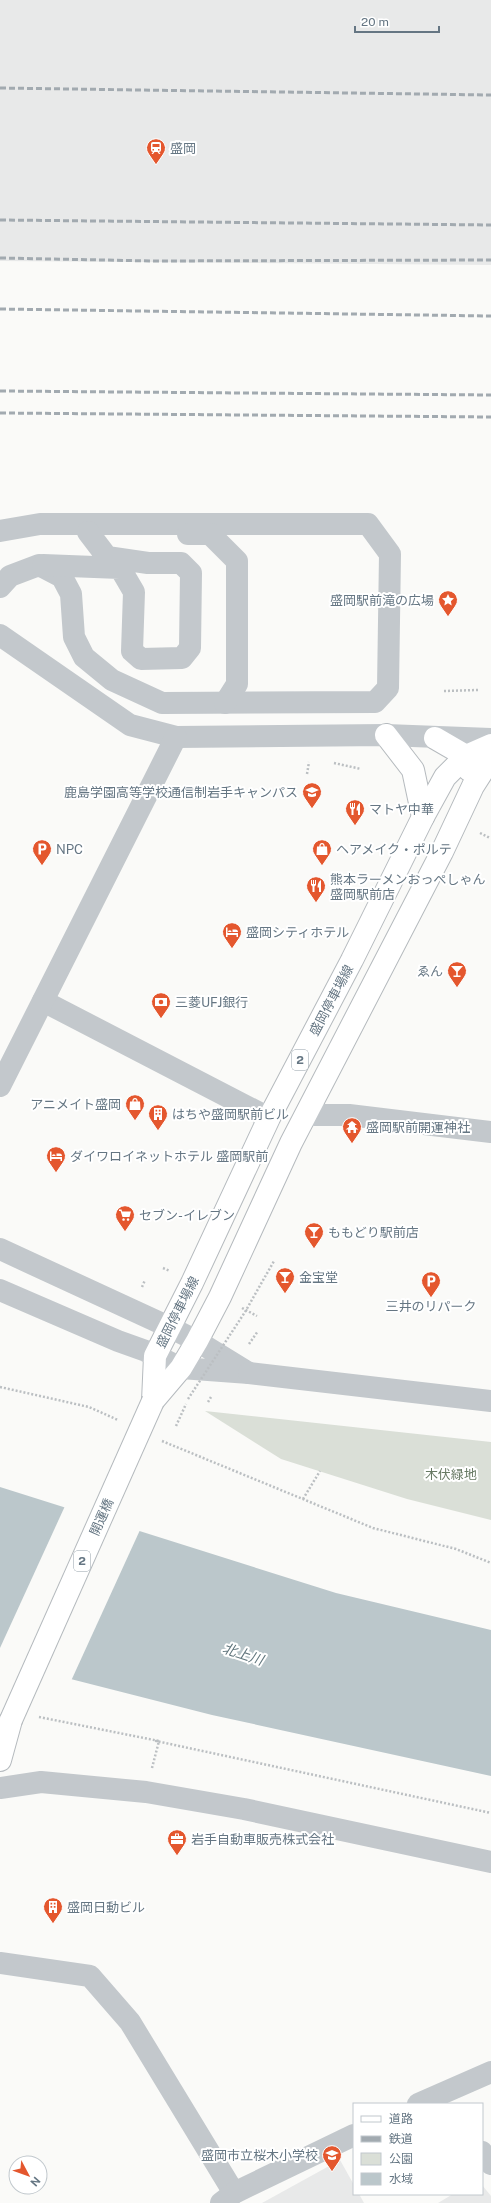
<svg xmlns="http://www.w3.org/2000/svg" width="491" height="2203" font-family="'Public Sans','Noto Sans JP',sans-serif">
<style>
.built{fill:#e8e9e9}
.green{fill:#dadfd7}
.water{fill:#bbc7cb}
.pier{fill:#fafaf8}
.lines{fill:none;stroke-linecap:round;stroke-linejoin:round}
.major-casing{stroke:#b5babe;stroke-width:24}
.path{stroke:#bbbfc2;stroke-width:2.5;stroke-dasharray:2 2;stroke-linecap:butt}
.minor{stroke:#c3c8cc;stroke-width:22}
.major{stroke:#fff;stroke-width:22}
.rail{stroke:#a2aab0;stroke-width:3;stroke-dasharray:6 3;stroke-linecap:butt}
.major-bridge-casing{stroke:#b5babe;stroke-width:24;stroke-linecap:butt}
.path-bridge{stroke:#bbbfc2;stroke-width:2.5;stroke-dasharray:2 2;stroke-linecap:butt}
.major-bridge{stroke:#fff;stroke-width:22}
.labels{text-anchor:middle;stroke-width:4;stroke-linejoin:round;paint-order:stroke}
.shield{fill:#fff;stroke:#939fa8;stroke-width:1}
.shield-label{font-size:12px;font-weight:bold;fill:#657683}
.poi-label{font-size:13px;fill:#657683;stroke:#fff;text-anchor:start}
.street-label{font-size:13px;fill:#657683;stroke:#fff}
.park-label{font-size:13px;fill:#687a64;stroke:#fff}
.water-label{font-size:14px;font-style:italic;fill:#60757c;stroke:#fff}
</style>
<rect width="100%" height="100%" fill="#fafaf8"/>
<!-- built -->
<g class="built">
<polygon points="0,0 491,0 491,265 0,261"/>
<polygon points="340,2160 354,2185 354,2194 359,2194 364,2203 262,2203"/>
<polygon points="482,2185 491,2196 491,2203 438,2203 453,2194 482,2194"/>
</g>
<!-- green -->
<polygon class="green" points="205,1411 491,1442 491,1520 407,1499 281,1459"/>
<!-- water -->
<polygon class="water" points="0,1487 336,1593 491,1630 491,1776 212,1715 0,1661"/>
<!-- pier -->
<polygon class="pier" points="65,1506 140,1530 71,1681 0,1663 0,1648"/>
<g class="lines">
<!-- major casing -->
<g class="major-casing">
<g id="major">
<polyline points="386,735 413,770 423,817"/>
<polyline points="435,738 466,756 469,770"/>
<polyline points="153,1401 155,1356 192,1283 269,1118 352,960 423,817 445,777 466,756 491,745"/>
<polyline points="153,1401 181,1368 197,1341 220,1297 291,1143 442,852 473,786 491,758"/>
<polyline points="0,1760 11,1720"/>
</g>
</g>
<!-- path -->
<g class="path">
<polyline points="444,691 478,690"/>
<polyline points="334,763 361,769"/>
<polyline points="307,774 309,762"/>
<polyline points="480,833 490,838"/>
<polyline points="163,1268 170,1271"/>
<polyline points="142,1287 145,1280"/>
<polyline points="242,1308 257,1316"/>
<polyline points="249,1344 258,1331"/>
<polyline points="0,1387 89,1407 118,1420"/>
<polyline points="208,1402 211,1397"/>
<polyline points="176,1426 186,1404"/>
<polyline points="162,1441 373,1528 456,1549 491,1563"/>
<polyline points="303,1499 320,1471"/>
<polyline points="39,1717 159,1741 156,1741 491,1813"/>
<polyline points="152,1768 159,1741"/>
</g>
<!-- minor -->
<g class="minor">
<polyline points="0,531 40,524 368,524 390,554 388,688 375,702 162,703 112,680 84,657 74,637 71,594 62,577 39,565 10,576 0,587"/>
<polyline points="188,534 210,534 237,561 237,684 225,703"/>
<polyline points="43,565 120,568 134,592 132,651 141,659 182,658 190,648 191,573 181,563 148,563 107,557 88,532"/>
<polyline points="0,635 130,725 176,737 386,735 491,739"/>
<polyline points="43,1001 269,1118"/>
<polyline points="0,1086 176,737"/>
<polyline points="308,1115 349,1115 491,1132"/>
<polyline points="0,1249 169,1327 197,1341 249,1373 181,1368 146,1351 118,1341 0,1290"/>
<polyline points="249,1373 491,1401"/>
<polyline points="0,1788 41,1782 146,1792 244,1809 491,1862"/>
<polyline points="0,1963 90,1976 130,2022 234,2193"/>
<polyline points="418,2104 491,2072"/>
<polyline points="482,2152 491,2164"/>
<polyline points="221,2203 234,2193 354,2135"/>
</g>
<!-- major -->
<use href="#major" class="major"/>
<!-- rail -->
<g class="rail">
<polyline points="0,88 491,95"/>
<polyline points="0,220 491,225"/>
<polyline points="0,258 154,261 491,260"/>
<polyline points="0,309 491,316"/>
<polyline points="0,391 491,395"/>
<polyline points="0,413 491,417"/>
</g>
<!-- major-bridge casing -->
<g class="major-bridge-casing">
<polyline id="major-bridge" points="11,1720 153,1401"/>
</g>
<!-- path-bridge -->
<polyline class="path-bridge" points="188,1399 245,1312 274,1261"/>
<!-- major-bridge -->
<use href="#major-bridge" class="major-bridge"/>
</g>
<!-- icons -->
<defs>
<g id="station-pin" transform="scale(1)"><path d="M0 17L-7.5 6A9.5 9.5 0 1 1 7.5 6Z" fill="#e4572e" stroke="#fff"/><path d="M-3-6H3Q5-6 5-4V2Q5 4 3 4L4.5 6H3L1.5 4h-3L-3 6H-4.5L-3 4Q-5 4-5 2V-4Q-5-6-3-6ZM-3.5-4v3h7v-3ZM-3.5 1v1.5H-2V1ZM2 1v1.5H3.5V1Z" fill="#fff"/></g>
<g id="sight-pin" transform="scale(1)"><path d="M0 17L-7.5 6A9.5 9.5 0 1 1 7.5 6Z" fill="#e4572e" stroke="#fff"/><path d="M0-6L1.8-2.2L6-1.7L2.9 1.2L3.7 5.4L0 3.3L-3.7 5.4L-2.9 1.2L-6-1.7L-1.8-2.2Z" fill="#fff"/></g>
<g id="school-pin" transform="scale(1)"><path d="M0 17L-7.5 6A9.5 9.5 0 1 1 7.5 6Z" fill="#e4572e" stroke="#fff"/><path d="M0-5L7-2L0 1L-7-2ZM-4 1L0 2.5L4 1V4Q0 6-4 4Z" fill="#fff"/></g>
<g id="restaurant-pin" transform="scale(1)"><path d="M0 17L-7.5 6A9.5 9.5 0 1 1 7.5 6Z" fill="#e4572e" stroke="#fff"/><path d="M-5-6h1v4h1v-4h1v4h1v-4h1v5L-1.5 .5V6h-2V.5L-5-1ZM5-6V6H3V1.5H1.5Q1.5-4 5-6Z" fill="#fff"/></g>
<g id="parking-pin" transform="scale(1)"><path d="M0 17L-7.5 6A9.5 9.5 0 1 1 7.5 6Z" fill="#e4572e" stroke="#fff"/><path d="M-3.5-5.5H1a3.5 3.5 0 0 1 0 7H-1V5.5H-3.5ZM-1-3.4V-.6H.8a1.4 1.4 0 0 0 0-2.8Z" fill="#fff"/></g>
<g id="shop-pin" transform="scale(1)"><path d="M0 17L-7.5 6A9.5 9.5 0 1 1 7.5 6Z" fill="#e4572e" stroke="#fff"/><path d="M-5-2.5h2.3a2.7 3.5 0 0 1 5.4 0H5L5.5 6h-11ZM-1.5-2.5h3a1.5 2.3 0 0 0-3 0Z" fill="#fff"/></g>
<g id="hotel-pin" transform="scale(1)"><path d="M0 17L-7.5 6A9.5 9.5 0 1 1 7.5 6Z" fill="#e4572e" stroke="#fff"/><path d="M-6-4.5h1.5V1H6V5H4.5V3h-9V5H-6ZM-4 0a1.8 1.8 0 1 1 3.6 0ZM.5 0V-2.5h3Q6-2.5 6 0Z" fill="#fff"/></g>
<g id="bar-pin" transform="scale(1)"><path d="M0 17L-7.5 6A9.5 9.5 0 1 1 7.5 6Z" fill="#e4572e" stroke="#fff"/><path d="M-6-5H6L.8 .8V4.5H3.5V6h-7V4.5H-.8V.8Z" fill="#fff"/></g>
<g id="bank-pin" transform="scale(1)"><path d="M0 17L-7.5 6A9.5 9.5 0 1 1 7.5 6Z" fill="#e4572e" stroke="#fff"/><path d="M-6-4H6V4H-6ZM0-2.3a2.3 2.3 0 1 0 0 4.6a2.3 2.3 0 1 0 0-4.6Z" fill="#fff"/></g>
<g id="building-pin" transform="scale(1)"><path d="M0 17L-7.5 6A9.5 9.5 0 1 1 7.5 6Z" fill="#e4572e" stroke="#fff"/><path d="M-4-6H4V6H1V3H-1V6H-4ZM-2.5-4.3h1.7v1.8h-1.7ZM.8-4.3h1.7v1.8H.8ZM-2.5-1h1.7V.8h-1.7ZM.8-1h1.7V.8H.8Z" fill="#fff"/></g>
<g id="temple-pin" transform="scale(1)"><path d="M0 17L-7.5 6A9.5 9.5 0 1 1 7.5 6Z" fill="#e4572e" stroke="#fff"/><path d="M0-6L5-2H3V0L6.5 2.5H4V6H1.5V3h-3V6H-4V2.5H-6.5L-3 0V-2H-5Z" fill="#fff"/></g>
<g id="supermarket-pin" transform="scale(1)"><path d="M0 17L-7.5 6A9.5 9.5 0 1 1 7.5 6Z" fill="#e4572e" stroke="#fff"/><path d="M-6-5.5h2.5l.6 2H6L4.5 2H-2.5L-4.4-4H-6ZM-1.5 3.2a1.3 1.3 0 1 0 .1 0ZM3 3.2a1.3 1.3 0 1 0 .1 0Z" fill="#fff"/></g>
<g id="office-pin" transform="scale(1)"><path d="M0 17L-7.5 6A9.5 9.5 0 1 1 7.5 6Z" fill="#e4572e" stroke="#fff"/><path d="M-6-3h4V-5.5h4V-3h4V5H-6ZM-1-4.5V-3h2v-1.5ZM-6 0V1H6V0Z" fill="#fff"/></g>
</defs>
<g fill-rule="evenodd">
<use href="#station-pin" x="156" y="148"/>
<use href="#sight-pin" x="448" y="600"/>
<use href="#school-pin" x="312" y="792"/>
<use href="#restaurant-pin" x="355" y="809"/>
<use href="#parking-pin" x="42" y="849"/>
<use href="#shop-pin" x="322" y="849"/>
<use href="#restaurant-pin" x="316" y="886"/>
<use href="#hotel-pin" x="232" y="932"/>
<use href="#bar-pin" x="457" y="971"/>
<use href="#bank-pin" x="161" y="1002"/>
<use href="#shop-pin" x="135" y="1104"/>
<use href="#building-pin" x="158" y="1114"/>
<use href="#temple-pin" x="352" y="1127"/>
<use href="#hotel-pin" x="56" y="1156"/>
<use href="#supermarket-pin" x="125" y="1215"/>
<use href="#bar-pin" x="314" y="1232"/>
<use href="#bar-pin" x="285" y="1277"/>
<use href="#parking-pin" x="431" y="1281"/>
<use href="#office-pin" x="177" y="1839"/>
<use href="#building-pin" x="53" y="1907"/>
<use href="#school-pin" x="332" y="2155"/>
</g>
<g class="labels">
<!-- shield labels -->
<g class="shield">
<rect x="292" y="1050" width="16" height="20" rx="3"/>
<rect x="74" y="1551" width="16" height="20" rx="3"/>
</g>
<g class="shield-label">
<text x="300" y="1064">2</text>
<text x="82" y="1565">2</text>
</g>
<!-- poi labels -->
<g class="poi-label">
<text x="170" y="153">盛岡</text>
<text x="434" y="605" text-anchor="end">盛岡駅前滝の広場</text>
<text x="298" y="797" text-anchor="end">鹿島学園高等学校通信制岩手キャンパス</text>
<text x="369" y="814">マトヤ中華</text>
<text x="56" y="854">NPC</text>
<text x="336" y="854">ヘアメイク・ポルテ</text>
<text x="330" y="884">熊本ラーメンおっぺしゃん<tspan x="330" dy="15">盛岡駅前店</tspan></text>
<text x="246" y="937">盛岡シティホテル</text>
<text x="443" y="976" text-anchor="end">ゑん</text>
<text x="175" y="1007">三菱UFJ銀行</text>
<text x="121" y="1109" text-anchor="end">アニメイト盛岡</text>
<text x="172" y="1119">はちや盛岡駅前ビル</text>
<text x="366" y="1132">盛岡駅前開運神社</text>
<text x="70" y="1161">ダイワロイネットホテル 盛岡駅前</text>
<text x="139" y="1220">セブン-イレブン</text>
<text x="328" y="1237">ももどり駅前店</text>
<text x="299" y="1282">金宝堂</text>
<text x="431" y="1311" text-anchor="middle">三井のリパーク</text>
<text x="191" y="1844">岩手自動車販売株式会社</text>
<text x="67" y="1912">盛岡日動ビル</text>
<text x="318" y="2160" text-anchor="end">盛岡市立桜木小学校</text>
</g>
<!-- street labels -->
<g class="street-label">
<text transform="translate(331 1000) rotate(-62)" y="5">盛岡停車場線</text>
<text transform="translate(177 1312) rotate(-63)" y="5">盛岡停車場線</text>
<text transform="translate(101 1517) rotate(-66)" y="5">開運橋</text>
</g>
<!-- park labels -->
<g class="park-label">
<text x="451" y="1479">木伏緑地</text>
</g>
<!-- water labels -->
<g class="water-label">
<text transform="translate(243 1654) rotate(18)" y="5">北上川</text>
</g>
</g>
<!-- legend -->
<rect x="353" y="2103" width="130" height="92" fill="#ffffff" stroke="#c1c8cd"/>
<rect x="361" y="2116" width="20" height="6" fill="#ffffff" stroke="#c1c8cd"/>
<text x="389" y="2123" font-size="12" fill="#657683">道路</text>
<rect x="361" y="2136" width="20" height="6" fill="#a2aab0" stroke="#c1c8cd"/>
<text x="389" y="2143" font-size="12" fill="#657683">鉄道</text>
<rect x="361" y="2153" width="20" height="12" fill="#dadfd7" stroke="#c1c8cd"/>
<text x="389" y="2163" font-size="12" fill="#657683">公園</text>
<rect x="361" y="2173" width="20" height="12" fill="#bbc7cb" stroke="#c1c8cd"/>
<text x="389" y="2183" font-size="12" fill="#657683">水域</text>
<!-- north arrow -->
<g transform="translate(28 2175) rotate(131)"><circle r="19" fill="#ffffff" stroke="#c1c8cd"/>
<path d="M0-3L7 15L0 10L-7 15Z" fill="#e4572e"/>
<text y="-6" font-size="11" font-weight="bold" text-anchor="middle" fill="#657683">N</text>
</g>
<!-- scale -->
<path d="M355 26v6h84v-6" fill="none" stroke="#657683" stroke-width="2"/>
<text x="361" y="26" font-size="12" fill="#657683" stroke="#ffffff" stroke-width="3" paint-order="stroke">20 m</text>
</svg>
